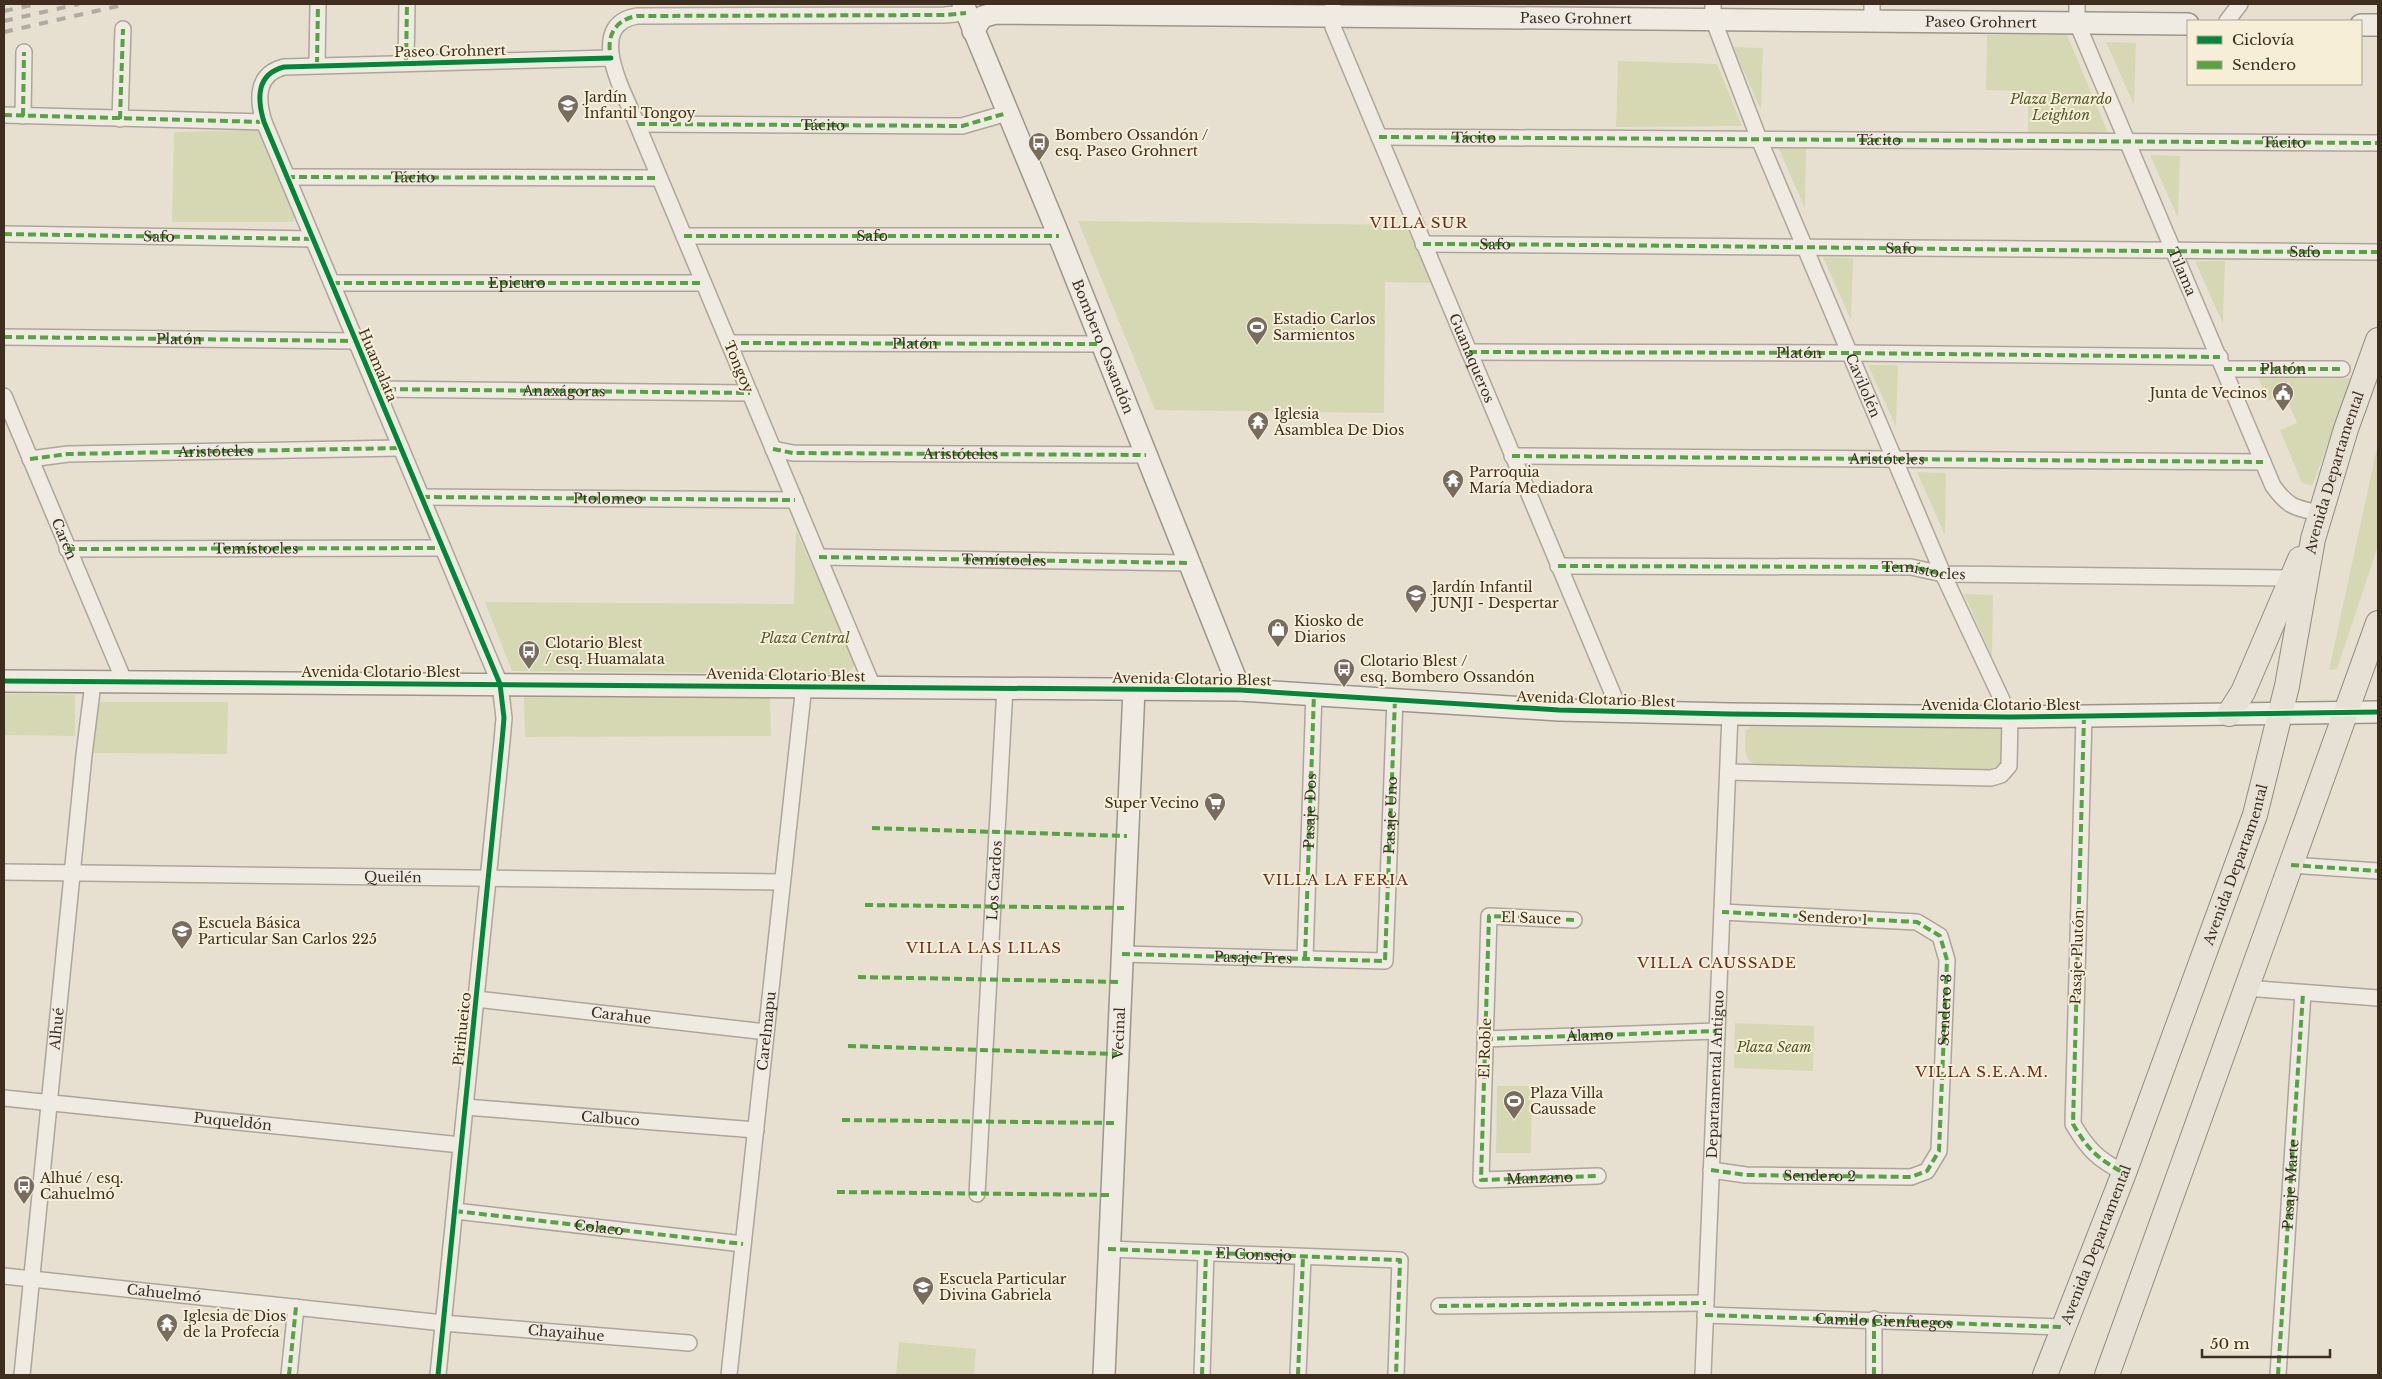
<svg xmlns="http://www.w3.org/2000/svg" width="2382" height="1379" font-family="'Libre Baskerville',serif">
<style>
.green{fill:#d6d7b3}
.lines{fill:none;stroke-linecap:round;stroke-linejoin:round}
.street-casing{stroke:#ada599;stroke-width:18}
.secondary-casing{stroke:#9c958a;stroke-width:24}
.primary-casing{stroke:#928b80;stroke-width:26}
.street{stroke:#efebe3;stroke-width:15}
.secondary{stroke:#efebe3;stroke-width:21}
.primary{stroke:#e6e1d4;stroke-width:24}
.rail{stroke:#afaaa2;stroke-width:4;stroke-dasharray:9 9;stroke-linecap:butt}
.quiet{stroke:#54a441;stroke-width:4;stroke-dasharray:8 4;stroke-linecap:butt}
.cycleway-casing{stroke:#f7eed8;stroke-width:8}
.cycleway{stroke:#00873e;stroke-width:5}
.labels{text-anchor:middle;stroke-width:4;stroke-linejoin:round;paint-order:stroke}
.street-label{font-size:14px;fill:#3d2e20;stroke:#f7eed8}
.poi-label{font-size:14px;fill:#3d2e20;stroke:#f7eed8;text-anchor:start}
.park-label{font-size:14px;font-style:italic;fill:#4d5a26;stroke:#f7eed8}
.neighbourhood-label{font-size:15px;letter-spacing:1px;fill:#6b2e1e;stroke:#f7eed8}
</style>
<rect width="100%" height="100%" fill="#e7e0d1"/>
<!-- green -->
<g class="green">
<polygon points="1987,35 2067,35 2111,140 2028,140 2028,91 1986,90"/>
<polygon points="2106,42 2136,43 2134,105"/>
<polygon points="1733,47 1763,48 1761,110"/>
<polygon points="1618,61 1717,64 1742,126 1616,127"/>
<polygon points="256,130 262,135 296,215 293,222 172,222 174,132"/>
<polygon points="1777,145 1806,146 1805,208"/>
<polygon points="2150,155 2180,156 2178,218"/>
<polygon points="1078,221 1406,225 1431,283 1385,282 1384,413 1155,410"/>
<polygon points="1823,257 1853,258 1851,320"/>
<polygon points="2195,261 2225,261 2223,324"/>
<polygon points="1868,365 1898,365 1896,427"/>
<polygon points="2258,377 2353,378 2312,486 2302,483 2280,430 2297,423 2285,394 2268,401"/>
<polygon points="2378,443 2378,546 2337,669 2329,670"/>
<polygon points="1917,472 1946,473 1945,535"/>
<polygon points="796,530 856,664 847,674 512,671 485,602 794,604"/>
<polygon points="1964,594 1993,595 1992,657"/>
<polygon points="4,694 75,695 75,736 4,735"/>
<polygon points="770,695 771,736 525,737 524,696"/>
<polygon points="99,702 228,702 227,754 93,753"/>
<path d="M1751,727l257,1 -6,46 -246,-9c-14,-4 -11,-23 -10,-35z"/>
<polygon points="1735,1023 1814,1026 1813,1071 1734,1068"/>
<polygon points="1497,1086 1532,1086 1531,1153 1496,1153"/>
<polygon points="899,1342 976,1349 974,1375 896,1375"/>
</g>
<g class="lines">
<!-- street casing -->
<g class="street-casing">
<g id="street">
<path id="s1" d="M1333,4v23l287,684"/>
<path id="s2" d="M1713,4v15l46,120 184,435 67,143 -1,49 -8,9 -10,3 -263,-6"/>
<polyline points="1872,4 1872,21"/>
<path id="s3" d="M2077,4v19l196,463c15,21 22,22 46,27"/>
<polyline points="2227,21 2240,4"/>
<polyline points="406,63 407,4"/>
<polyline points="317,65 318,4"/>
<polyline points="4,115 264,122"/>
<polyline points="23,116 24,52"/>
<polyline points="120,119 123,29"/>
<path id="s4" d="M637,124l325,2 45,-13"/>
<path id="s5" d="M1379,137l999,6"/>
<polyline points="287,177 659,178"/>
<path id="s6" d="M4,234l309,5"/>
<path id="s7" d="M684,236h375"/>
<path id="s8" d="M1423,244c319,1 637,8 955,8"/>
<path id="s9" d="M332,283h371"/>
<polyline points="4,337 355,341"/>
<path id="s10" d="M729,343l372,1"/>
<path id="s11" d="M1469,352l381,1 370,4"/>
<path id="s12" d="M2224,369h118"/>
<path id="s13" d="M376,389l374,4"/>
<path id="s14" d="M4,396l121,287"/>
<polyline points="773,449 793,453 1146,455"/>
<path id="s15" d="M1512,456l751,6"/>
<path id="s16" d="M30,459l38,-5 333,-6"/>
<path id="s17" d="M422,497l373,3"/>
<polyline points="67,549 443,548"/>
<polyline points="819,557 1189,563"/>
<path id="s18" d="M1558,566l353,1 32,7 347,4"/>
<path d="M873,687l-236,-563c-12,-30 -53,-99 0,-108l308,-1 21,-2"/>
<path d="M2084,716l-11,408c15,26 25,35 51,49"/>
<polyline points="2291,865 2378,871"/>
<path id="s19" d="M4,872l778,10"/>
<polyline points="1574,920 1489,916 1481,1180 1598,1176"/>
<polyline points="1122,954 1385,961 1395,699"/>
<polyline points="1305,959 1314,693"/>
<polyline points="2246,988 2378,998"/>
<path id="s20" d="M476,999l290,33"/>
<polyline points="1485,1039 1717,1031"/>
<path id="s21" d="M4,1098l457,47"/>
<path id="s22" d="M465,1107l291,23"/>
<polyline points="1711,1170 1746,1175 1911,1177 1927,1171 1939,1151 1947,960 1940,936 1917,922 1722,912"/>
<path id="s23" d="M977,1194l28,-507"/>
<polyline points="455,1211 743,1244"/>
<polyline points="1108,1249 1400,1260 1396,1375"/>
<path id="s24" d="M4,1276l439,47 246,20"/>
<polyline points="1439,1306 1706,1303"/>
<polyline points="1705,1315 2062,1327"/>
<path id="s25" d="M22,1375l62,-620 9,-72"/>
<polyline points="289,1375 296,1307"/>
<path d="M438,1375l64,-634 2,-23 -4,-34 -236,-562c-7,-23 -8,-48 20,-55l327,-9"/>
<path id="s26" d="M729,1375l75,-690"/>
<polyline points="1202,1375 1206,1253"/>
<polyline points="1298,1375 1303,1257"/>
<path id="s27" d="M1703,1375l27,-661"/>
<polyline points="1874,1375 1874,1319"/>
<path id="s28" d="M2278,1375l25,-382"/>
</g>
</g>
<!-- secondary casing -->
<g class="secondary-casing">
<g id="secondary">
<path id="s29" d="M963,4l96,232 181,454"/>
<polyline points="2361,25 2378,25"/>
<path id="s30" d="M973,31l9,-14 14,-4 1192,11"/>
<polyline points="4,681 1240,690 1559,710 1730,714 2010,717 2378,712"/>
<path id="s31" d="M1104,1375l30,-686"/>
</g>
</g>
<!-- primary casing -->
<g class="primary-casing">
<g id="primary">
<polyline points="2229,714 2243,692 2300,559"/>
<path id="s32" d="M2045,1375l79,-202 131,-358 32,-129 26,-147 33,-110 32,-89"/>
<polyline points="2107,1375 2378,623"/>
</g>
</g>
<!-- street -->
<use href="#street" class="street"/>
<!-- secondary -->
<use href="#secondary" class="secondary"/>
<!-- primary -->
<use href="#primary" class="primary"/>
<!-- rail -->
<g class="rail">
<polyline points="4,11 37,4"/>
<polyline points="4,21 79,4"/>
<polyline points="4,32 127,4"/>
</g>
<!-- quiet -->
<g class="quiet">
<path d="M607,58h4c-5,-21 3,-38 26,-42l308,-1 21,-2"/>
<polyline points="406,63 407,4"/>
<polyline points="317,65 318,4"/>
<polyline points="4,115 264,122"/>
<polyline points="23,116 24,52"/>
<polyline points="120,119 123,29"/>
<polyline points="637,124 962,126 1007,113"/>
<polyline points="1379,137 2378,143"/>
<path id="s33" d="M287,177l372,1"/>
<polyline points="4,234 313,239"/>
<polyline points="684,236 1059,236"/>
<path d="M1423,244c319,1 637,8 955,8"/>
<polyline points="332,283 703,283"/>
<path id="s34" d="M4,337l351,4"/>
<polyline points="729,343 1101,344"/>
<polyline points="1469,352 1850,353 2220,357"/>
<polyline points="2224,369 2342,369"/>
<polyline points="376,389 750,393"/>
<path id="s35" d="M773,449l20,4 353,2"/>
<polyline points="1512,456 2263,462"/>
<polyline points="30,459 68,454 401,448"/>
<polyline points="422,497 795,500"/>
<path id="s36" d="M67,549l376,-1"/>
<path id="s37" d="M819,557l370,6"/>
<polyline points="1558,566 1911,567 1943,574"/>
<path d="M2084,716l-11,408c15,26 25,35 51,49"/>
<polyline points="872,828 1127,836"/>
<polyline points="2291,865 2378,871"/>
<polyline points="865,905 1124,908"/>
<path id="s38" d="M1574,920l-85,-4 -8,264 117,-4"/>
<path id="s39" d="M1122,954l263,7 10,-262"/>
<path id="s40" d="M1305,959l9,-266"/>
<polyline points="858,977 1121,982"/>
<path id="s41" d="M1485,1039l232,-8"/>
<polyline points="848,1046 1117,1054"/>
<polyline points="842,1120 1114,1123"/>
<path id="s42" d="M1711,1170l35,5 165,2 16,-6 12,-20 8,-191 -7,-24 -23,-14 -195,-10"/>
<polyline points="837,1192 1111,1195"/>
<path id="s43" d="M455,1211l288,33"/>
<path id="s44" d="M1108,1249l292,11 -4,115"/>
<polyline points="1439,1306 1706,1303"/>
<path id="s45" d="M1705,1315l357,12"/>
<polyline points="289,1375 296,1307"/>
<polyline points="1202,1375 1206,1253"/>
<polyline points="1298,1375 1303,1257"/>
<polyline points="1874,1375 1874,1319"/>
<polyline points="2278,1375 2303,993"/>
</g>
<!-- cycleway casing -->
<g class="cycleway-casing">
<g id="cycleway">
<polyline points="4,681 1240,690 1559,710 1730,714 2010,717 2378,712"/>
<path d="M438,1375l64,-634 2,-23 -4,-34 -236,-562c-7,-23 -8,-48 20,-55l327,-9"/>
</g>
</g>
<!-- cycleway -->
<use href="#cycleway" class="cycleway"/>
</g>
<!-- icons -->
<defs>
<g id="school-pin" transform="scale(1.125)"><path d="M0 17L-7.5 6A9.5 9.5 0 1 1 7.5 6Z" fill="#786c5e" stroke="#f7eed8"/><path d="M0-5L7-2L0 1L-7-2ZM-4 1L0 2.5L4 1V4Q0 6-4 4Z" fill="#fff"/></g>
<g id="bus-pin" transform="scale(1.125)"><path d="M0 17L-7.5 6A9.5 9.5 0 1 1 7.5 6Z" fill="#786c5e" stroke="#f7eed8"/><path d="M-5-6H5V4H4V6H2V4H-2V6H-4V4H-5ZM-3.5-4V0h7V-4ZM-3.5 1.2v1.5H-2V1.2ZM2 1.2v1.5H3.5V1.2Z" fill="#fff"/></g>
<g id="stadium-pin" transform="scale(1.125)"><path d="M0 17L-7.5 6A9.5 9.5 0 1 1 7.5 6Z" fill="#786c5e" stroke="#f7eed8"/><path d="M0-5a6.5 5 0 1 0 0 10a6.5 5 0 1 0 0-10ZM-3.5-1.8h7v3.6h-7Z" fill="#fff"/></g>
<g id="civic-pin" transform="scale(1.125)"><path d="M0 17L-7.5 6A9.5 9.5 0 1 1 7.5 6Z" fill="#786c5e" stroke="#f7eed8"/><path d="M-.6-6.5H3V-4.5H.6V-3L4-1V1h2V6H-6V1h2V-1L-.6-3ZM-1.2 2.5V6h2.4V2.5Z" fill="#fff"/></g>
<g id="temple-pin" transform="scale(1.125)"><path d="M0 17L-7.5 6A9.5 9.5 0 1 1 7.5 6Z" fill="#786c5e" stroke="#f7eed8"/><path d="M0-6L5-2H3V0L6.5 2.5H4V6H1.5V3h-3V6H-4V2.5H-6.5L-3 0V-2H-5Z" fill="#fff"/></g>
<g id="shop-pin" transform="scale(1.125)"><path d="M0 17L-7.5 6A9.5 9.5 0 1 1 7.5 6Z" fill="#786c5e" stroke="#f7eed8"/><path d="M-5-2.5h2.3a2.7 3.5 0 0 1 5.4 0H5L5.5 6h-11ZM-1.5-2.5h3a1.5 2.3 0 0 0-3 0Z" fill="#fff"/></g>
<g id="supermarket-pin" transform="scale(1.125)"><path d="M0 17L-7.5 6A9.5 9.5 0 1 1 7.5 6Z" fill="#786c5e" stroke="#f7eed8"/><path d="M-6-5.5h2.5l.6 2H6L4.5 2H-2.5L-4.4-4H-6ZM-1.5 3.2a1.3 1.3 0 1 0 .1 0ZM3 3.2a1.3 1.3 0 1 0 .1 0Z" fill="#fff"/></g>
</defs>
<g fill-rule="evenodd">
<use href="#school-pin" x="568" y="105"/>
<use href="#bus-pin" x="1039" y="143"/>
<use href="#stadium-pin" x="1257" y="327"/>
<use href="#civic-pin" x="2283" y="393"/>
<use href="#temple-pin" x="1258" y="422"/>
<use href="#temple-pin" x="1453" y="480"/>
<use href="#school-pin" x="1416" y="595"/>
<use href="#shop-pin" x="1278" y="629"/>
<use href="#bus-pin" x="529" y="651"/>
<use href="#bus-pin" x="1344" y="669"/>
<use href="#supermarket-pin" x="1215" y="803"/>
<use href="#school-pin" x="182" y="931"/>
<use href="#stadium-pin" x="1514" y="1101"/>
<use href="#bus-pin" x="24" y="1186"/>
<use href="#school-pin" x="923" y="1287"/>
<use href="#temple-pin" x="167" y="1324"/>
</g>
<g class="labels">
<!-- street labels -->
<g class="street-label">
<text dy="5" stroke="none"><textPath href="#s30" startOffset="611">Paseo Grohnert</textPath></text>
<text dy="5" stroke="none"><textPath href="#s30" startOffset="1016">Paseo Grohnert</textPath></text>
<text transform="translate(450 51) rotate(-1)" y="5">Paseo Grohnert</text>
<text dy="5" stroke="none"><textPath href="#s4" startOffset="186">Tácito</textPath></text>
<text dy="5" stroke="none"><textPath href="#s5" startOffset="95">Tácito</textPath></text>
<text dy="5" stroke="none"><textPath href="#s5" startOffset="500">Tácito</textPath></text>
<text dy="5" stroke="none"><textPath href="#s5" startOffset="905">Tácito</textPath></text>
<text dy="5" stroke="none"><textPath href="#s33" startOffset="126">Tácito</textPath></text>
<text dy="5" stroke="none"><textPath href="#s6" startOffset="155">Safo</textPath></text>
<text dy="5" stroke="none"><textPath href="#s7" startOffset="188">Safo</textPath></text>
<text dy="5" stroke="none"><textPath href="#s8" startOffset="72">Safo</textPath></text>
<text dy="5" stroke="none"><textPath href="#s8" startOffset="478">Safo</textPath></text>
<text dy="5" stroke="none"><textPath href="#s8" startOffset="882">Safo</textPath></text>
<text dy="5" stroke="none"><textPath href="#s3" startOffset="289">Tilama</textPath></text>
<text dy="5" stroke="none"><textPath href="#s9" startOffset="185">Epicuro</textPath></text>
<text dy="5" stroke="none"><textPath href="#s34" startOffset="175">Platón</textPath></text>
<text dy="5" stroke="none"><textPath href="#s10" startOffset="186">Platón</textPath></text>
<text dy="5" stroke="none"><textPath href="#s29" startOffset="370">Bombero Ossandón</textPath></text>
<text dy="5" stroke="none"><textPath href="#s11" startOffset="330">Platón</textPath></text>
<text dy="5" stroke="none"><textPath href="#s1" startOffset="382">Guanaqueros</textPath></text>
<text transform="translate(378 365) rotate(67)" y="5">Huamalata</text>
<text transform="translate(739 367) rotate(67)" y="5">Tongoy</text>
<text dy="5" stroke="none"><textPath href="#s12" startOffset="59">Platón</textPath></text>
<text dy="5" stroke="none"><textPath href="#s2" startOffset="411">Cavilolén</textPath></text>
<text dy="5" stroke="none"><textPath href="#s13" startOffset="188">Anaxágoras</textPath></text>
<text dy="5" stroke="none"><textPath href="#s16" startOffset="186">Aristóteles</textPath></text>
<text dy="5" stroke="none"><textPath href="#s35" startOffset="188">Aristóteles</textPath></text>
<text dy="5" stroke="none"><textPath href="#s15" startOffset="375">Aristóteles</textPath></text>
<text dy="5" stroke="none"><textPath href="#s32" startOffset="950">Avenida Departamental</textPath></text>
<text dy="5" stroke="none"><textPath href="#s17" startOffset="186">Ptolomeo</textPath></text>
<text dy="5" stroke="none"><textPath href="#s14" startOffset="155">Carén</textPath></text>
<text dy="5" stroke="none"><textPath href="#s36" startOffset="189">Temístocles</textPath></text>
<text dy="5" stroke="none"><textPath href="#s37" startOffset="185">Temístocles</textPath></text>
<text dy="5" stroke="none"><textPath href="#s18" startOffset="366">Temístocles</textPath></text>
<text x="381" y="677">Avenida Clotario Blest</text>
<text transform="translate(786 675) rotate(1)" y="5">Avenida Clotario Blest</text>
<text transform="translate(1192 679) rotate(1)" y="5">Avenida Clotario Blest</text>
<text transform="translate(1596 699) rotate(2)" y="5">Avenida Clotario Blest</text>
<text x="2001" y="710">Avenida Clotario Blest</text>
<text dy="5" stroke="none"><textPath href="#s40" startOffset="148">Pasaje Dos</textPath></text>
<text dy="5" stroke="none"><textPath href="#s39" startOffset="409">Pasaje Uno</textPath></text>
<text dy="5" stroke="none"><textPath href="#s32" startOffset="545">Avenida Departamental</textPath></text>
<text dy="5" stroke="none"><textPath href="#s19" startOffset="389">Queilén</textPath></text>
<text dy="5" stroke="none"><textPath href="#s23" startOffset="314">Los Cardos</textPath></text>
<text transform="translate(1531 918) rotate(2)" y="5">El Sauce</text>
<text transform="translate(1833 918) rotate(3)" y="5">Sendero 1</text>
<text dy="5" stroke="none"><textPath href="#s39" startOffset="131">Pasaje Tres</textPath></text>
<text transform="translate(2077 957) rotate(-88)" y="5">Pasaje Plutón</text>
<text dy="5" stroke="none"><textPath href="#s42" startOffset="382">Sendero 3</textPath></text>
<text dy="5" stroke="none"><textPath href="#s20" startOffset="146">Carahue</textPath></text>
<text dy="5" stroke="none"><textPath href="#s25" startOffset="348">Alhué</textPath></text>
<text transform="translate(462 1029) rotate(-84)" y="5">Pirihueico</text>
<text dy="5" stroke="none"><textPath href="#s26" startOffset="346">Carelmapu</textPath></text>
<text dy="5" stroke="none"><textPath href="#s31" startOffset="342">Vecinal</textPath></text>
<text dy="5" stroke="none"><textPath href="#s41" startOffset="105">Álamo</textPath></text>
<text transform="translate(1485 1048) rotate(-88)" y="5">El Roble</text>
<text dy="5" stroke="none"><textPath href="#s27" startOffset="301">Departamental Antiguo</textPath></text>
<text dy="5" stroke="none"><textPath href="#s22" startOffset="146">Calbuco</textPath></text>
<text dy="5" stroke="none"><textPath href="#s21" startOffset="230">Puqueldón</textPath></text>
<text dy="5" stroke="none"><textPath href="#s42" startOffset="109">Sendero 2</textPath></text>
<text dy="5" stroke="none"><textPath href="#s38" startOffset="408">Manzano</textPath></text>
<text dy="5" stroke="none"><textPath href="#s28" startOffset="191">Pasaje Marte</textPath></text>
<text dy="5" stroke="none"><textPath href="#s43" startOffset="145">Colaco</textPath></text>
<text dy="5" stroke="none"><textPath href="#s32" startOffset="140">Avenida Departamental</textPath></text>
<text dy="5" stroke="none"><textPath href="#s44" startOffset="146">El Consejo</textPath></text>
<text dy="5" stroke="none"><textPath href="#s24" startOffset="161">Cahuelmó</textPath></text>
<text dy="5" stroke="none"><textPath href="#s45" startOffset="179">Camilo Cienfuegos</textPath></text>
<text dy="5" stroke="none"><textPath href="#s24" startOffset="565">Chayaihue</textPath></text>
</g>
<!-- poi labels -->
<g class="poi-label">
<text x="584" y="102">Jardín<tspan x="584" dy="16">Infantil Tongoy</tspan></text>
<text x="1055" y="140">Bombero Ossandón /<tspan x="1055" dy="16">esq. Paseo Grohnert</tspan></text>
<text x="1273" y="324">Estadio Carlos<tspan x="1273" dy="16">Sarmientos</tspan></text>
<text x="2267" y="398" text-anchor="end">Junta de Vecinos</text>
<text x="1274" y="419">Iglesia<tspan x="1274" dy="16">Asamblea De Dios</tspan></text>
<text x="1469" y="477">Parroquia<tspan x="1469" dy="16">María Mediadora</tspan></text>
<text x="1432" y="592">Jardín Infantil<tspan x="1432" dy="16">JUNJI - Despertar</tspan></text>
<text x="1294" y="626">Kiosko de<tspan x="1294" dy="16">Diarios</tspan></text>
<text x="545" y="648">Clotario Blest<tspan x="545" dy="16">/ esq. Huamalata</tspan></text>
<text x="1360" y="666">Clotario Blest /<tspan x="1360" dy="16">esq. Bombero Ossandón</tspan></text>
<text x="1199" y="808" text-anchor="end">Super Vecino</text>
<text x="198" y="928">Escuela Básica<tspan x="198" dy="16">Particular San Carlos 225</tspan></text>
<text x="1530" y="1098">Plaza Villa<tspan x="1530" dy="16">Caussade</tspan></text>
<text x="40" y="1183">Alhué / esq.<tspan x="40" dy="16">Cahuelmó</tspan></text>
<text x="939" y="1284">Escuela Particular<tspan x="939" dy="16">Divina Gabriela</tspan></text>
<text x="183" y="1321">Iglesia de Dios<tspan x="183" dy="16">de la Profecía</tspan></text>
</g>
<!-- park labels -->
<g class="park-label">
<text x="2061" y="104">Plaza Bernardo<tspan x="2061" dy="16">Leighton</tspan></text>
<text x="805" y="643">Plaza Central</text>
<text x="1774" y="1052">Plaza Seam</text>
</g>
<!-- neighbourhood labels -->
<g class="neighbourhood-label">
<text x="1419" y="228">VILLA SUR</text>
<text x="1336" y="885">VILLA LA FERIA</text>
<text x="984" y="953">VILLA LAS LILAS</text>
<text x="1717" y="968">VILLA CAUSSADE</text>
<text x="1982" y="1077">VILLA S.E.A.M.</text>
</g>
</g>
<!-- border -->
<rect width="2382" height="1379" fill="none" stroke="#3d2e20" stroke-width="10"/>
<!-- legend -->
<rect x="2187" y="20" width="175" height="65" fill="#f7eed8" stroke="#ada18e"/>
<rect x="2197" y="36" width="25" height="8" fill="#00873e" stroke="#ada18e"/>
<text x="2232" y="45" font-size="15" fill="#3d2e20">Ciclovía</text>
<rect x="2197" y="61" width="25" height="8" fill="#54a441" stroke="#ada18e"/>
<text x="2232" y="70" font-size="15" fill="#3d2e20">Sendero</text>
<!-- scale -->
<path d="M2202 1349v8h128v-8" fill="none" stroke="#3d2e20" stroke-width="2.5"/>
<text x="2210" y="1349" font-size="15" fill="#3d2e20" stroke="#f7eed8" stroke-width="4" paint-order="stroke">50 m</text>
</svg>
